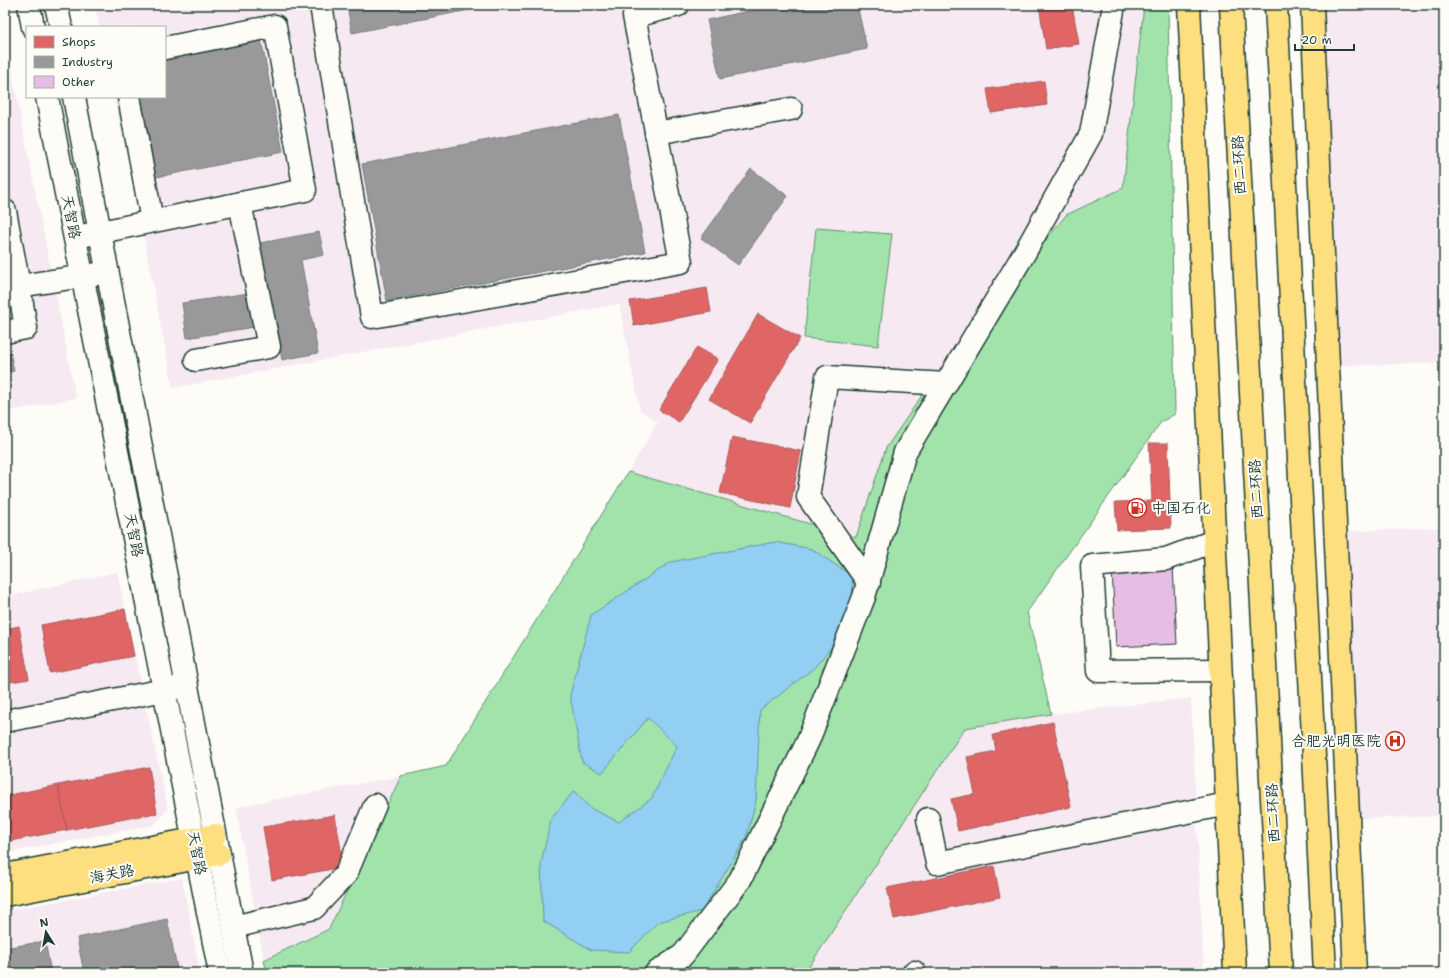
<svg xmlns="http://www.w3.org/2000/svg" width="1449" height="978" font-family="'Shantell Sans','LXGW WenKai TC',sans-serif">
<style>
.built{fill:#f6e9f2}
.green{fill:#a2e3ac;stroke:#609070}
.water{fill:#92cff3;stroke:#6495a7}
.shops{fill:#e06666;stroke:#a65a57}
.industry{fill:#999;stroke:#747d7b}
.building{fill:#e7bde5;stroke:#1f3d34}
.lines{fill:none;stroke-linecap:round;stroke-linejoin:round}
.minor-casing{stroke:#1f3d34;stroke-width:25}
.major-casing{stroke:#1f3d34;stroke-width:25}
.highway-casing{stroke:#1f3d34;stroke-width:25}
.minor{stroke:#fdfcf7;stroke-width:22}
.major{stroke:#fddf80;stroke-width:22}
.highway{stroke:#fddf80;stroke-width:22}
.labels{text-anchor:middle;stroke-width:4;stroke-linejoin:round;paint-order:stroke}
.street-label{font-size:15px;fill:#1f3d34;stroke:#fdfcf7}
.poi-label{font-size:15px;fill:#1f3d34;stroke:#fdfcf7;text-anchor:start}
</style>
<rect width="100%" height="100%" fill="#fdfcf7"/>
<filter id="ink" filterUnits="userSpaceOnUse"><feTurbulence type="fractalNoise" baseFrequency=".025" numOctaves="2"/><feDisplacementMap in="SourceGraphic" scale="8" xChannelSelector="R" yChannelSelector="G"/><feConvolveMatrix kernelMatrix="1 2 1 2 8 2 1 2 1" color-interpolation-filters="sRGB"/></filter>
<g filter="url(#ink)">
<!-- built -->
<g class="built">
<polygon points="95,5 1144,5 1123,188 1066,215 886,448 856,537 628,472 658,422 640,410 619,304 173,388 135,193 114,97 165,97 165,27 99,27"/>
<polygon points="1312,5 1444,5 1444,363 1328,366"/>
<polygon points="5,37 76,398 5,412"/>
<polygon points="1444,527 1444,816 1349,819 1336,532"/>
<polygon points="117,572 168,809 154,825 5,853 5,597"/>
<polygon points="1191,698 1204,973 805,973 965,728 1051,714"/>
<polygon points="401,776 329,929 264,960 236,808 251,804"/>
<polygon points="182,878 200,973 5,973 5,911"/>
</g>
<!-- green -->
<g class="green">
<polygon points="1144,5 1168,5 1175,414 1161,422 1027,612 1051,714 965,728 805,973 267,973 264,960 329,929 401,776 446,766 628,472 856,537 886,448 931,382 1066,215 1123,188"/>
<polygon points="816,228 892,234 878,346 804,338"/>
</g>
<!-- water -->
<polygon class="water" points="775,542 812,549 852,576 854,620 814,668 760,710 756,801 746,838 702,911 658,922 629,952 591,950 543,921 541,864 551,819 574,791 590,808 619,822 652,798 677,746 648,718 602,773 582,762 570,695 591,615 671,562"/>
<!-- shops -->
<g class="shops">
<polygon points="1039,5 1072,5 1079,44 1046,49"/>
<polygon points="1044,81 1047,105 991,113 987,89"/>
<polygon points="707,288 711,312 634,326 630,301"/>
<polygon points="758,314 800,338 750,423 709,399"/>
<polygon points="697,347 718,359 679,422 659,410"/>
<polygon points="732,437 801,451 790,508 720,493"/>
<polygon points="1149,443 1168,443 1171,528 1117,530 1115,502 1152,501"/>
<polygon points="125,609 134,656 50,673 41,625"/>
<polygon points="19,626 29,679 5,683 5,629"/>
<polygon points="1053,722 1071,807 958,831 951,799 975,794 967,757 996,751 993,735"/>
<polygon points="149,767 157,813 67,830 58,785"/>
<polygon points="58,785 67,830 5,842 5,796"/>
<polygon points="335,815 344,867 272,880 263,827"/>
<polygon points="994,866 1000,897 894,919 887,888"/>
</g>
<!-- industry -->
<g class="industry">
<polygon points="347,5 494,5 352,33"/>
<polygon points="776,5 857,5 867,49 720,79 707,20"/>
<polygon points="260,34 283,152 152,178 135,97 165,97 165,53"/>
<polygon points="619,115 645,252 387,301 362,164"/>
<polygon points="751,169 788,196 738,265 701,238"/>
<polygon points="319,232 324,255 301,260 318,353 282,360 260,243"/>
<polygon points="249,293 254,327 187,338 182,303"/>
<polygon points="10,352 14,371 5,373 5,353"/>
<polygon points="167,919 178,973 84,973 77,938"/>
<polygon points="45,941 51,973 5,973 5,948"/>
</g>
<!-- building -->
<polygon class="building" points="1173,566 1177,644 1116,647 1112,570"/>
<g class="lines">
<!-- minor casing -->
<g class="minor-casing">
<g id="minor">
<polyline points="29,5 33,27"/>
<polyline points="56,5 61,27"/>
<polyline points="321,5 372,317 681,262 634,16 678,5"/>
<polyline points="47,97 220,973"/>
<polyline points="74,97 242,973"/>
<polyline points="129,97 152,221"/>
<polyline points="656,133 791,109"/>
<polyline points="5,211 19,286"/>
<polyline points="86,235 305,190 275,26 165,48"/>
<polyline points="5,332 26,328 19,286 97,274"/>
<polyline points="196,360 269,347 240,203"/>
<polyline points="1214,541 1166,559 1092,566 1098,671 1220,670"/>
<polyline points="869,583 808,497 827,377 946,384"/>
<polyline points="5,721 180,687"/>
<polyline points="928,819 937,863 1227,804"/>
<polyline points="233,927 314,908 346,874 375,805"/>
<polyline points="914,972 914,973"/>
<polyline points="656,973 683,955 740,880 808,741 864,597 905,452 1025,252 1091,134 1114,5"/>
</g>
</g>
<!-- major casing -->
<g class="major-casing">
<g id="major">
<polyline points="5,875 215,835"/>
<polyline points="5,895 219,854"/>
</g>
</g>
<!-- highway casing -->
<g class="highway-casing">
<g id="highway">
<polyline points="1189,5 1235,973"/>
<polyline points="1231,5 1281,973"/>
<polyline points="1276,5 1325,973"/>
<polyline points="1312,5 1355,973"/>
</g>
</g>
<!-- minor -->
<use href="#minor" class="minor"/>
<!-- major -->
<use href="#major" class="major"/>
<!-- highway -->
<use href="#highway" class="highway"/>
</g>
</g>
<!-- icons -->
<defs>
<g id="fuel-ring" transform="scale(1)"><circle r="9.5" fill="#fdfcf7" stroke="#c8321e" stroke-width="1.5"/><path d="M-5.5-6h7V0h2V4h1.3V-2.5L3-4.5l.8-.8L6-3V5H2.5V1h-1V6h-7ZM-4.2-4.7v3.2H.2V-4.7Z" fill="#c8321e"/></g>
<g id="hospital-ring" transform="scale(1)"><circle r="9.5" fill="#fdfcf7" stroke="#c8321e" stroke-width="1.5"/><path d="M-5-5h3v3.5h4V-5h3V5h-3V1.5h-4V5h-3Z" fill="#c8321e"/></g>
</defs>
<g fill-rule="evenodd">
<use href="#fuel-ring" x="1137" y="508"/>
<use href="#hospital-ring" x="1395" y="741"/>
</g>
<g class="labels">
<!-- street labels -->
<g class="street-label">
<text transform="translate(1239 165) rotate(-93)" y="5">西二环路</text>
<text transform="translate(71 217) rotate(79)" y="5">天智路</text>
<text transform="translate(1256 489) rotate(-93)" y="5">西二环路</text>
<text transform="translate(134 535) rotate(79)" y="5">天智路</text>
<text transform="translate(1273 813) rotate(-93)" y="5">西二环路</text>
<text transform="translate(197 853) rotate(79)" y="5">天智路</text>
<text transform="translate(112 874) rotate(-11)" y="5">海关路</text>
</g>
<!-- poi labels -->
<g class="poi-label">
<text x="1151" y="513">中国石化</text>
<text x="1381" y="746" text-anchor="end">合肥光明医院</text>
</g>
</g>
<!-- margin -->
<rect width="1449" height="978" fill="none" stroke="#fdfcf7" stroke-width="20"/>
<rect x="10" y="10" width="1429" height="958" fill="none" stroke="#1f3d34" stroke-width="1.5" filter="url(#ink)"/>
<!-- legend -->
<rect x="26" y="26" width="140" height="72" fill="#fdfcf7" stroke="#a4b0a9"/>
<rect x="34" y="36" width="20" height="12" fill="#e06666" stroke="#a4b0a9"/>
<text x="62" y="46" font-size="12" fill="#1f3d34">Shops</text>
<rect x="34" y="56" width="20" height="12" fill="#999999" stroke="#a4b0a9"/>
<text x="62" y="66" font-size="12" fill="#1f3d34">Industry</text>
<rect x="34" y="76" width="20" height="12" fill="#e7bde5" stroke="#a4b0a9"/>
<text x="62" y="86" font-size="12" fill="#1f3d34">Other</text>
<!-- north arrow -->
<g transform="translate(46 932) rotate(349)" stroke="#fdfcf7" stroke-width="3" paint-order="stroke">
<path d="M0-3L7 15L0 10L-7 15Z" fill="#1f3d34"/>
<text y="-6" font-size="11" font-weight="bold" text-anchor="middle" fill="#1f3d34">N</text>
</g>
<!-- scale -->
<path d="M1295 44v6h59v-6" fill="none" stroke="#1f3d34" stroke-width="2"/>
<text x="1301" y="44" font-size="12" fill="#1f3d34" stroke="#fdfcf7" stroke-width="3" paint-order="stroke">20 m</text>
</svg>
